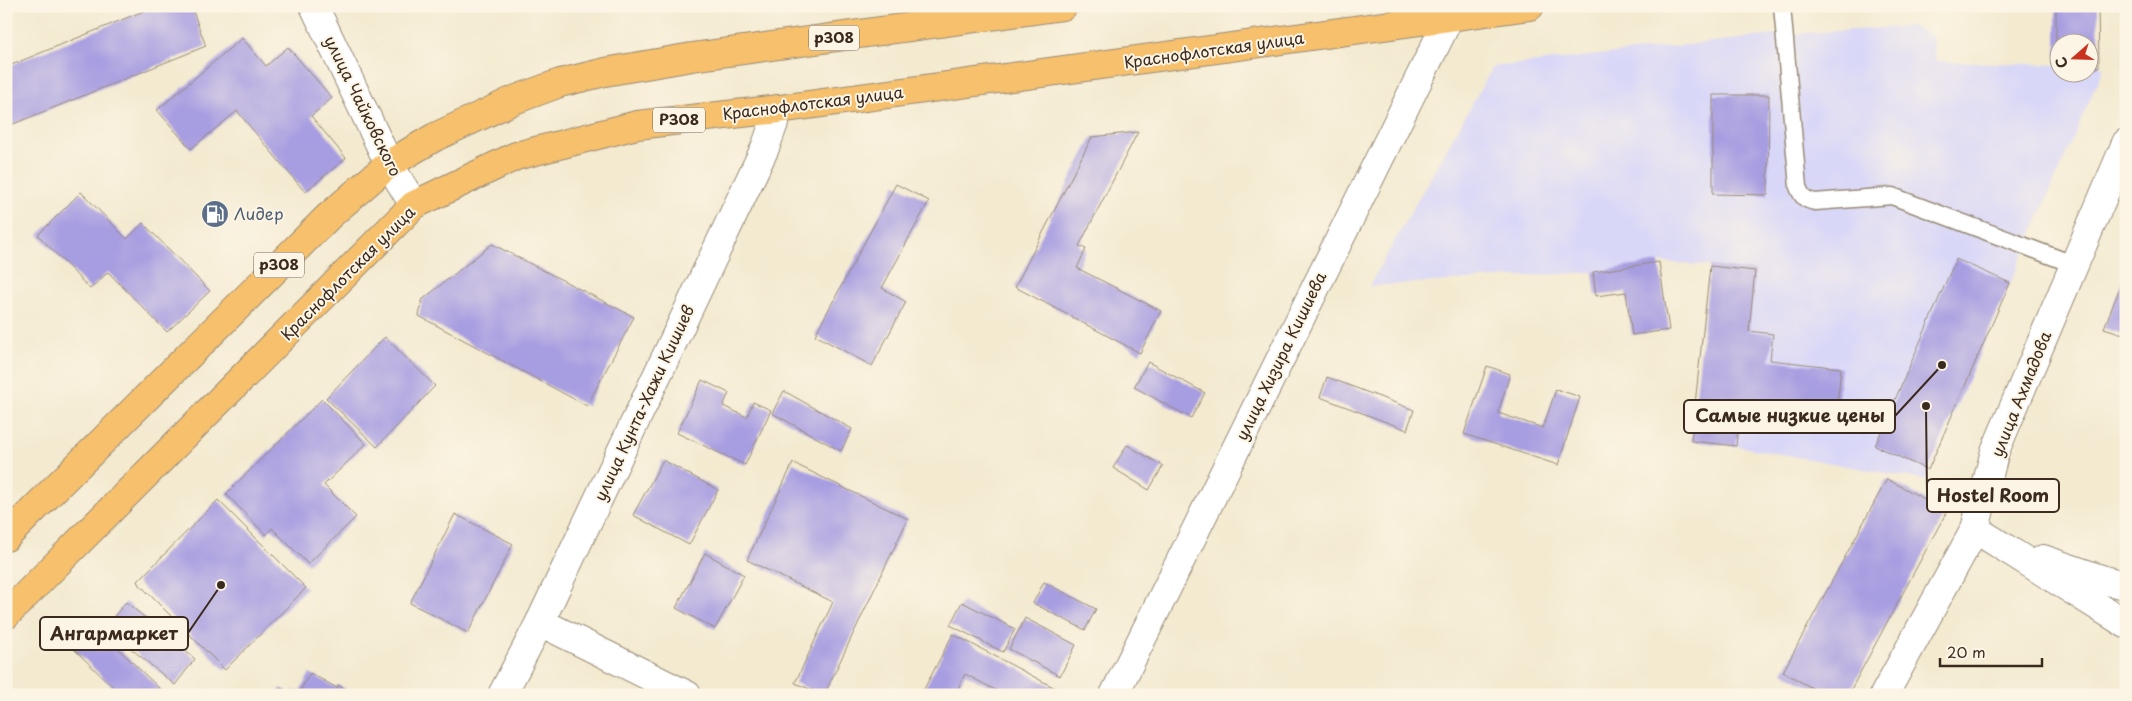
<svg xmlns="http://www.w3.org/2000/svg" width="2132" height="701" font-family="'Playpen Sans',sans-serif">
<style>
.built{fill:#d9d7f8}
.building{fill:#a79de1}
.lines{fill:none;stroke-linecap:round;stroke-linejoin:round}
.service-casing{stroke:#978a77;stroke-width:19}
.minor-casing{stroke:#978a77;stroke-width:30}
.tertiary-casing{stroke:#978a77;stroke-width:30}
.primary-casing{stroke:#978a77;stroke-width:30}
.service{stroke:#fff;stroke-width:16}
.minor{stroke:#fff;stroke-width:28}
.tertiary{stroke:#fff;stroke-width:28}
.primary{stroke:#f7c06c;stroke-width:28}
.labels{text-anchor:middle;stroke-width:4;stroke-linejoin:round;paint-order:stroke}
.shield{fill:#fcf5e5;stroke:#75675a;stroke-width:1}
.shield-label{font-size:15px;font-weight:bold;fill:#3b2a1e}
.street-label{font-size:16px;fill:#3b2a1e;stroke:#fcf5e5}
.service-label{font-size:16px;fill:#4e5e75;stroke:#fcf5e5;text-anchor:start}
.leader{fill:none;stroke:#3b2a1e;stroke-width:2}
.callout-dot{fill:#3b2a1e;stroke:#fcf5e5;stroke-width:2}
.callout{fill:#fcf5e5;stroke:#3b2a1e;stroke-width:2}
.callout-label{font-size:18px;text-anchor:middle;font-weight:bold;fill:#3b2a1e}
</style>
<rect width="100%" height="100%" fill="#fcf5e5"/>
<filter id="ink" filterUnits="userSpaceOnUse"><feTurbulence type="fractalNoise" baseFrequency=".02" numOctaves="2"/><feDisplacementMap in="SourceGraphic" scale="10" xChannelSelector="R" yChannelSelector="G"/><feConvolveMatrix kernelMatrix="1 2 1 2 8 2 1 2 1" color-interpolation-filters="sRGB"/></filter>
<filter id="wash" filterUnits="userSpaceOnUse"><feTurbulence type="fractalNoise" baseFrequency=".0096" numOctaves="4" result="noise"/><feDisplacementMap in="SourceGraphic" scale="20" xChannelSelector="R" yChannelSelector="G"/><feGaussianBlur stdDeviation="1.12" result="paint"/><feColorMatrix in="noise" values="0 0 0 0 0 0 0 0 0 0 0 0 0 0 0 0 0 1.4 0 .05"/><feComposite in="paint" operator="in"/></filter>
<g filter="url(#wash)">
<rect width="100%" height="100%" fill="#f3ead0"/>
<!-- built -->
<polygon class="built" points="1912,26 1932,36 1936,61 2059,65 2060,72 2090,72 2090,66 2104,67 1925,480 1736,446 1691,441 1710,266 1659,262 1593,272 1369,286 1493,67 1765,36"/>
<g id="blocks">
<!-- building -->
<g class="building">
<polygon points="156,6 191,6 206,46 6,127 6,67"/>
<polygon points="2056,6 2098,6 2099,67 2090,67 2090,42 2060,42 2060,67 2056,67"/>
<polygon points="242,38 266,66 288,47 332,98 311,116 346,158 305,192 237,111 191,149 157,110"/>
<polygon points="1713,95 1769,95 1768,195 1713,194"/>
<polygon points="1138,132 1079,246 1086,249 1077,268 1161,311 1140,353 1015,287 1092,137"/>
<polygon points="896,184 929,201 882,288 906,302 872,366 815,335"/>
<polygon points="81,192 127,239 143,223 210,291 167,332 108,272 90,289 38,235"/>
<polygon points="492,244 634,317 587,406 419,316 422,300"/>
<polygon points="1956,259 2010,283 1928,470 1875,446"/>
<polygon points="1659,262 1669,330 1632,335 1626,292 1596,296 1593,272"/>
<polygon points="1710,266 1755,271 1749,331 1773,334 1770,360 1841,368 1835,427 1739,417 1736,446 1691,441"/>
<polygon points="2126,272 2126,335 2104,328"/>
<polygon points="385,337 435,386 377,447 326,398"/>
<polygon points="1148,362 1205,393 1191,418 1134,387"/>
<polygon points="1487,366 1510,374 1498,413 1543,428 1556,389 1580,397 1558,465 1464,434"/>
<polygon points="1327,377 1414,410 1407,430 1320,397"/>
<polygon points="702,380 729,393 723,406 747,417 753,402 771,410 745,465 677,433"/>
<polygon points="784,391 852,429 841,451 772,413"/>
<polygon points="322,399 366,444 324,485 356,517 308,564 272,528 266,535 226,494"/>
<polygon points="1127,445 1163,466 1149,490 1113,468"/>
<polygon points="663,460 718,490 689,545 633,515"/>
<polygon points="793,463 908,519 824,695 795,683 833,602 747,560"/>
<polygon points="1887,479 1947,511 1848,695 1825,695 1783,672"/>
<polygon points="218,500 306,588 225,670 137,582"/>
<polygon points="455,514 513,544 468,633 410,603"/>
<polygon points="705,553 744,575 715,629 676,608"/>
<polygon points="1044,582 1096,609 1085,630 1033,603"/>
<polygon points="126,602 195,659 175,685 105,627"/>
<polygon points="962,602 1015,629 1003,652 950,625"/>
<polygon points="1025,618 1076,645 1060,676 1009,649"/>
<polygon points="93,624 164,693 162,695 121,695 72,647"/>
<polygon points="953,634 1057,689 1054,695 1005,695 965,674 955,695 921,695"/>
<polygon points="310,673 337,688 338,685 356,695 277,695 281,688 292,694 293,690 299,693"/>
</g>
</g>
</g>
<g filter="url(#ink)">
<use href="#blocks" fill-opacity="0" stroke="#978a77" stroke-width="1"/>
<g class="lines">
<!-- service casing -->
<g class="service-casing">
<path id="service" d="M1782,6l16,181c4,10 7,13 17,15l77,-6 183,69"/>
</g>
<!-- minor casing -->
<g class="minor-casing">
<g id="minor">
<polyline points="540,622 687,695"/>
<polyline points="502,695 540,622 765,148 779,109"/>
<polyline points="1114,695 1449,18"/>
</g>
</g>
<!-- tertiary casing -->
<g class="tertiary-casing">
<g id="tertiary">
<polyline points="314,6 389,164 414,205"/>
<polyline points="1975,529 2126,624"/>
<polyline points="2043,559 2107,581 2126,585"/>
<polyline points="1884,695 1975,529 1995,451 2126,143"/>
</g>
</g>
<!-- primary casing -->
<g class="primary-casing">
<g id="primary">
<polyline points="6,537 329,216 389,164 435,137 514,100 560,83 605,72 692,57 1063,6"/>
<polyline points="6,615 414,205 516,156 637,125 779,109 1530,6"/>
</g>
</g>
<!-- service -->
<use href="#service" class="service"/>
<!-- minor -->
<use href="#minor" class="minor"/>
<!-- tertiary -->
<use href="#tertiary" class="tertiary"/>
<!-- primary -->
<use href="#primary" class="primary"/>
</g>
</g>
<!-- icons -->
<defs>
<g id="fuel-disc" transform="scale(1.4375)"><circle r="9.5" fill="#5c6f8a" stroke="#fcf5e5"/><path d="M-5.5-6h7V0h2V4h1.3V-2.5L3-4.5l.8-.8L6-3V5H2.5V1h-1V6h-7ZM-4.2-4.7v3.2H.2V-4.7Z" fill="#fff"/></g>
</defs>
<g fill-rule="evenodd">
<use href="#fuel-disc" x="215" y="214"/>
</g>
<g class="labels">
<!-- shield labels -->
<g class="shield">
<rect x="809" y="25.5" width="50" height="25" rx="4"/>
<rect x="653" y="107.5" width="52" height="25" rx="4"/>
<rect x="254" y="252.5" width="50" height="25" rx="4"/>
</g>
<g class="shield-label">
<text x="834" y="43">p308</text>
<text x="679" y="125">P308</text>
<text x="279" y="270">p308</text>
</g>
<!-- street labels -->
<g class="street-label">
<text transform="translate(1214 50) rotate(-8)" y="6">Краснофлотская улица</text>
<text transform="translate(813 103) rotate(-7)" y="6">Краснофлотская улица</text>
<text transform="translate(363 106) rotate(64)" y="6">улица Чайковского</text>
<text transform="translate(348 273) rotate(-45)" y="6">Краснофлотская улица</text>
<text transform="translate(1281 356) rotate(-64)" y="6">улица Хизира Кишиева</text>
<text transform="translate(2021 394) rotate(-68)" y="6">улица Ахмадова</text>
<text transform="translate(644 403) rotate(-65)" y="6">улица Кунта-Хажи Кишиев</text>
</g>
<!-- service labels -->
<g class="service-label">
<text x="234" y="220">Лидер</text>
</g>
</g>
<!-- callouts -->
<path class="leader" d="M1942 365L1895 416M1926 406L1927 495M221 585L188 633"/>
<g class="callout-dot">
<circle cx="1942" cy="365" r="5"/>
<circle cx="1926" cy="406" r="5"/>
<circle cx="221" cy="585" r="5"/>
</g>
<g class="callout">
<rect x="1684" y="400" width="211" height="33" rx="5"/>
<rect x="1927" y="479" width="132" height="33" rx="5"/>
<rect x="40" y="617" width="148" height="33" rx="5"/>
</g>
<g class="callout-label">
<text x="1790" y="422">Самые низкие цены</text>
<text x="1993" y="502">Hostel Room</text>
<text x="114" y="640">Ангармаркет</text>
</g>
<!-- margin -->
<rect width="2132" height="701" fill="none" stroke="#fcf5e5" stroke-width="25"/>
<!-- north arrow -->
<g transform="translate(2074 58) rotate(250)"><circle r="24" fill="#fcf5e5" stroke="#afa495"/>
<path d="M0-4L9 19L0 12L-9 19Z" fill="#c8321e"/>
<text y="-8" font-size="14" font-weight="bold" text-anchor="middle" fill="#3b2a1e">С</text>
</g>
<!-- scale -->
<path d="M1940 658v8h102v-8" fill="none" stroke="#3b2a1e" stroke-width="2.5"/>
<text x="1947" y="658" font-size="15" fill="#3b2a1e" stroke="#fcf5e5" stroke-width="4" paint-order="stroke">20 m</text>
</svg>
